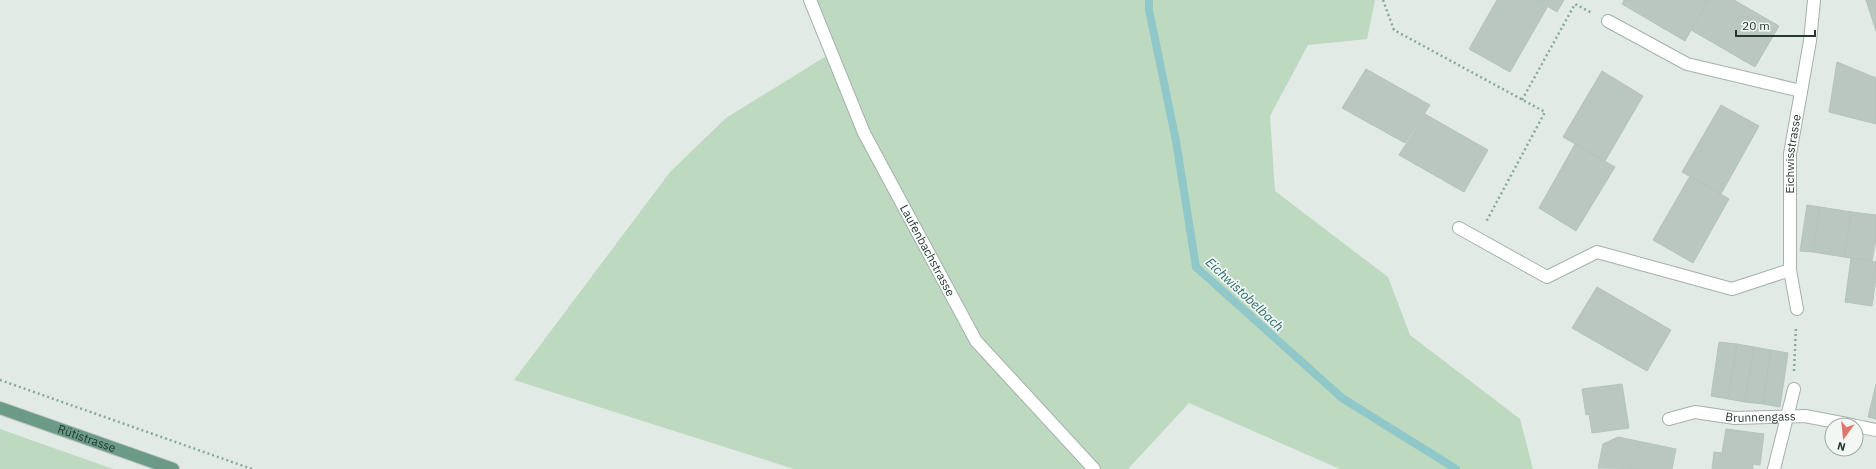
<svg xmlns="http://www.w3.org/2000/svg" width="1876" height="469" font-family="'IBM Plex Sans',sans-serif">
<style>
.green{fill:#bdd9c0}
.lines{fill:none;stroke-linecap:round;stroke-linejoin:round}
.stream{stroke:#90c8c9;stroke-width:8}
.building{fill:#bac7c1;stroke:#b5c3bb}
.minor-casing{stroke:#a5b1ab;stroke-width:14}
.major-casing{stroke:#bdc4c1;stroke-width:14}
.path{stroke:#86aa99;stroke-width:2.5;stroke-dasharray:2 3;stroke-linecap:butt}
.minor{stroke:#fff;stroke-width:12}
.major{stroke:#6b9a87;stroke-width:12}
.labels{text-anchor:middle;stroke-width:3.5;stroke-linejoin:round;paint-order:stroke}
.street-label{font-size:12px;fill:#243930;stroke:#f2f7f4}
.water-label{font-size:13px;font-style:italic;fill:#266c6d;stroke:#f2f7f4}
</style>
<rect width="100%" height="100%" fill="#e2eae5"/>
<!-- green -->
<g class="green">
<polygon points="810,0 1375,0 1367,39 1308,45 1270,116 1275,191 1388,277 1410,335 1520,419 1533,469 1340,469 1189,403 1128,469 794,469 514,380 670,172 726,118 831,53"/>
<polygon points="0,429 113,469 0,469"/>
</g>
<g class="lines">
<!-- stream -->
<polyline class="stream" points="1149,0 1149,10 1176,141 1196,267 1342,398 1456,469"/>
</g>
<!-- building -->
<g class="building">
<polygon points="1497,0 1537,0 1548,6 1510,72 1469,49"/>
<polygon points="1537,0 1564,0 1557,12"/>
<polygon points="1624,0 1708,0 1685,41 1622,4"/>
<polygon points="1708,0 1734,0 1779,26 1755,67 1691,30"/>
<polygon points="1866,0 1876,0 1876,31"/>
<polygon points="1837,62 1876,78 1876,124 1829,112"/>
<polygon points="1366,69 1430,105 1405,143 1342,108"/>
<polygon points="1602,71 1643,96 1605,161 1563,137"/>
<polygon points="1721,105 1759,126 1721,194 1682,172"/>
<polygon points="1425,114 1488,150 1464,192 1399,155"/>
<polygon points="1575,144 1615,167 1576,231 1539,208"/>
<polygon points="1690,176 1729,199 1693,263 1653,240"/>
<polygon points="1807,205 1820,207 1813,252 1800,251"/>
<polygon points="1820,207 1852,212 1844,257 1813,252"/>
<polygon points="1852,212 1876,215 1876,239 1872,261 1844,257"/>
<polygon points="1851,258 1876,262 1876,278 1872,306 1845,302"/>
<polygon points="1597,287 1671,330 1647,371 1572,328"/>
<polygon points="1719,342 1737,344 1728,399 1711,396"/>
<polygon points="1737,344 1754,347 1745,402 1728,399"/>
<polygon points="1754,347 1771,350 1763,404 1745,402"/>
<polygon points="1771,350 1788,353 1780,407 1763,404"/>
<polygon points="1622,384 1629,428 1592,433 1589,414 1586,415 1582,389"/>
<polygon points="1876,384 1876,419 1868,417"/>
<polygon points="1726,429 1764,434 1760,465 1753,464 1753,469 1712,469 1714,452 1722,453"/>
<polygon points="1618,437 1676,449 1672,469 1598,468 1603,444"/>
</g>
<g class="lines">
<!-- minor casing -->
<g class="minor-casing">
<g id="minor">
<path id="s1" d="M810,0l54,133 112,208 118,128"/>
<polyline points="1608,21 1687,64 1801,91"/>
<polyline points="1459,228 1547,277 1597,252 1732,289 1790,270"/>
<path id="s2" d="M1797,309l-7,-39v-116l20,-113 4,-41"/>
<path id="s3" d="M1669,419l26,-7 40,6 70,-2 47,9"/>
<polyline points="1856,426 1876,430"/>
<polyline points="1774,469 1794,389"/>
</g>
</g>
<!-- major casing -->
<g class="major-casing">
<g id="major">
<path id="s4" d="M0,408l173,61"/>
</g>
</g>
<!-- path -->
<g class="path">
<polyline points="1383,0 1394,30 1545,112 1486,222"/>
<polyline points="1522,100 1575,4 1592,13"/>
<polyline points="1794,371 1796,328"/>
<polyline points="0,380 252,469"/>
</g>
<!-- minor -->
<use href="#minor" class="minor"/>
<!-- major -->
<use href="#major" class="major"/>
</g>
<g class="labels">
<!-- street labels -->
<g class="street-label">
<text dy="4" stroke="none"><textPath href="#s2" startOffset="156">Eichwisstrasse</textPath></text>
<text dy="4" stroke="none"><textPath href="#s1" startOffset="277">Laufenbachstrasse</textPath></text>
<text dy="4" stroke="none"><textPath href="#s3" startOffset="93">Brunnengass</textPath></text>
<text dy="4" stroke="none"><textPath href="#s4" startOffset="92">Rütistrasse</textPath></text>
</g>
<!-- water labels -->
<g class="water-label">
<text transform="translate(1245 294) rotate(43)" y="5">Eichwistobelbach</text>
</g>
</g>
<!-- north arrow -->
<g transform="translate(1844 437) rotate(195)"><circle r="19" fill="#f2f7f4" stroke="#a0aba6"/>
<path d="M0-3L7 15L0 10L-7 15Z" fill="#e17569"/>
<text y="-6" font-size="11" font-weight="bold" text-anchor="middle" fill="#243930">N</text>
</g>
<!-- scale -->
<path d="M1736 30v6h79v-6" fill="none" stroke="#243930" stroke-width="2"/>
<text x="1742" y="30" font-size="12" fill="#243930" stroke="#f2f7f4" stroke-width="3" paint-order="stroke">20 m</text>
</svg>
